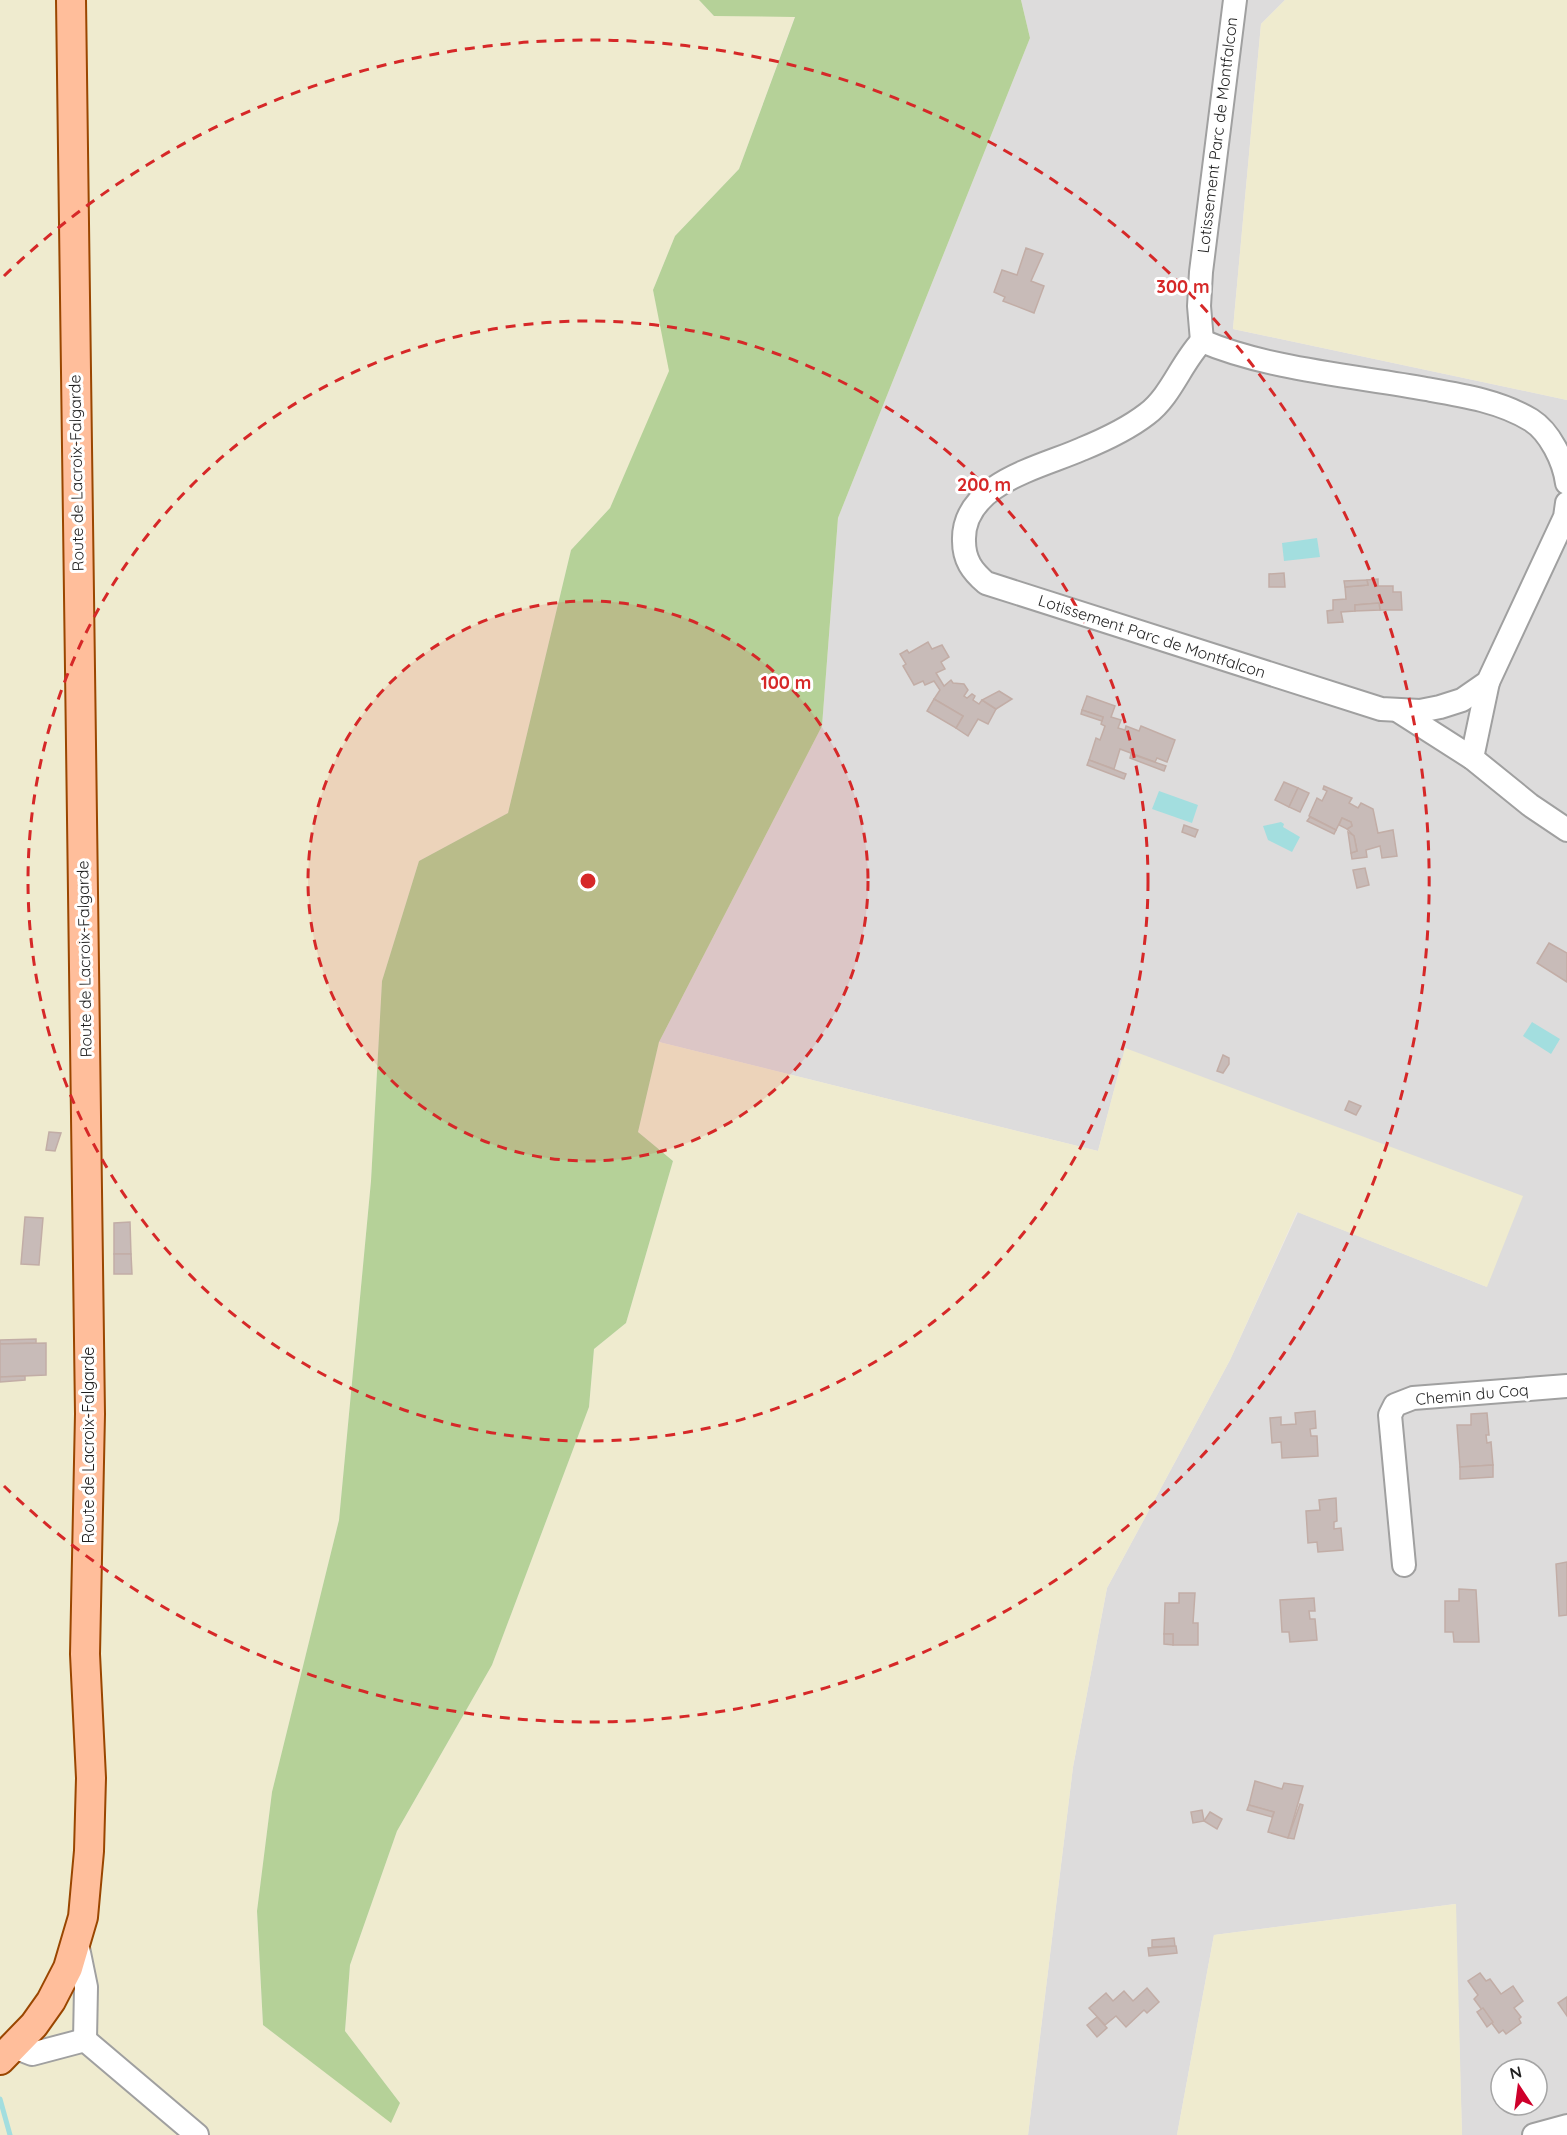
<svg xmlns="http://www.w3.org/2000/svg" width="1567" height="2135" font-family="Quicksand,sans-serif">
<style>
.residential{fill:#dddcdc;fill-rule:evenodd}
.farmland{fill:#efebcf}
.forest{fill:#b5d198}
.water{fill:#a3dedf}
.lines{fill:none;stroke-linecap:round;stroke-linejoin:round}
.stream{stroke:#a3dedf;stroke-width:5}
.building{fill:#c8bbb8;stroke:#c2ada6;stroke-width:1.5}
.minor-casing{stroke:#a0a0a0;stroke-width:26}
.major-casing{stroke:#9a4600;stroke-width:32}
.minor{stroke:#fff;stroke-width:22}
.major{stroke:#ffbe9b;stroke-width:28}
.ring{fill:none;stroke:#d62828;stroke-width:3;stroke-dasharray:10 8}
.labels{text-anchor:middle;stroke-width:6;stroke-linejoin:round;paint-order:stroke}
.street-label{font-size:16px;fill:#1f1f1f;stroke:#fff}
.centre{fill:#d62828;stroke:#fff;stroke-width:3}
.ring-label{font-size:18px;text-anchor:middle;font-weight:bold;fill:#d62828;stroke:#fff;stroke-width:6;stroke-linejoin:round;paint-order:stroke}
</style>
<rect width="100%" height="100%" fill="#f0eae5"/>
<!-- residential -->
<path class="residential" d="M1021,0h264l-24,24 -28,305 334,71v1735h-105l-7,-231 -241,31 -37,200h-149l45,-368 34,-179 123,-228 68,-148 189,75 -362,-238 -27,102 -439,-109 163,-316 16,-208 192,-480zM1501,2069h36v36h-36z"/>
<!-- farmland -->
<g class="farmland">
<polygon points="0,0 699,0 714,16 795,16 739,169 675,236 653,290 670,371 610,508 571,550 508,813 419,861 382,981 371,1181 339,1520 272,1792 257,1911 263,2025 391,2122 400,2103 345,2031 350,1965 397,1831 492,1665 589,1407 594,1349 626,1323 673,1161 638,1132 659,1042 1098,1151 1125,1048 1523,1196 1487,1287 1297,1212 1230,1360 1107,1588 1073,1767 1028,2135 0,2135"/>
<polygon points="1285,0 1567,0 1567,400 1233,329 1261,24"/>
<polygon points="1456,1904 1462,2135 1177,2135 1214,1935"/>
</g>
<!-- forest -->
<polygon class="forest" points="699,0 1021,0 1030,38 838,518 822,726 659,1042 638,1132 673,1161 626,1323 594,1349 589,1407 492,1665 397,1831 350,1965 345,2031 400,2103 391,2123 263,2025 257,1911 272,1792 339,1520 371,1181 382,981 419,861 508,813 571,550 610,508 669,371 653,290 675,236 739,169 795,17 714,16"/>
<!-- water -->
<g class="water">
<polygon points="1317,538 1320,557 1284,561 1282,543"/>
<polygon points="1159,791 1198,805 1192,823 1152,809"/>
<polygon points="1281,822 1284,824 1283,827 1300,837 1292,852 1268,840 1263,826"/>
<polygon points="1532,1022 1560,1039 1551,1054 1523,1036"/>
</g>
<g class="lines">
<!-- stream -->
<polyline class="stream" points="0,2099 10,2135"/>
</g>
<!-- building -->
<g class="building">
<polygon points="1026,248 1043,254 1031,281 1044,286 1034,313 1003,301 1005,297 994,292 1002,270 1017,275"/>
<polygon points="1284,573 1285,587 1269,587 1269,574"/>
<polygon points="1378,579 1378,586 1393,586 1393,592 1401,592 1402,610 1380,610 1379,603 1355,605 1355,611 1341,612 1343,622 1328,623 1327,611 1333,610 1333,600 1346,599 1345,587 1368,585 1367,580"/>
<polygon points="1367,580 1368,585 1345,587 1344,581"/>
<polygon points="1379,603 1380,610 1355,611 1355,605"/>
<polygon points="928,642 932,649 942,645 949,657 941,662 945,669 936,673 944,686 951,680 953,683 964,684 968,690 964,696 967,698 972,694 975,696 973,700 979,704 982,700 996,709 988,724 978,719 968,736 956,728 963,716 934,699 940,690 934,681 925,685 923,681 914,685 903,666 906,664 900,654 907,650 909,653"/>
<polygon points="999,691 1012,699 996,709 982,700"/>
<polygon points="1087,696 1115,706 1111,717 1121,720 1118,728 1125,730 1126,726 1139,731 1141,726 1175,740 1167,762 1157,758 1155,762 1120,749 1114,769 1089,760 1096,738 1100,740 1105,726 1101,724 1103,717 1082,710"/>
<polygon points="934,699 963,716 956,728 927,711"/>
<polygon points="1082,710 1103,717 1102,721 1081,714"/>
<polygon points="1131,754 1166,766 1164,771 1130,758"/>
<polygon points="1089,760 1126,774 1124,779 1087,765"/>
<polygon points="1284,782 1298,788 1289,807 1275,800"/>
<polygon points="1324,786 1352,798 1349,803 1358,808 1361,803 1373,809 1378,833 1393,830 1397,856 1382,858 1380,846 1366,850 1367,857 1352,859 1351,853 1357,851 1354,836 1347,829 1352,826 1351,822 1342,818 1336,830 1309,816 1317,798 1322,801 1327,791 1323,789"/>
<polygon points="1298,788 1309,793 1300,812 1289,807"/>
<polygon points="1310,817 1336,830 1334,834 1307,821"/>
<polygon points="1342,818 1351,822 1352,826 1347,829 1339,825"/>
<polygon points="1184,825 1198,830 1195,837 1182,832"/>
<polygon points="1348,832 1354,836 1357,851 1351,853"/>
<polygon points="1365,868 1369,885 1357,888 1353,870"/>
<polygon points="1549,943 1567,953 1567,982 1537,963"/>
<polygon points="1223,1055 1229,1058 1229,1064 1223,1073 1217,1071"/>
<polygon points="1349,1101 1361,1106 1356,1115 1345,1110"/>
<polygon points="49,1132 61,1133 55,1151 46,1150"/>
<polygon points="25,1217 43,1218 39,1265 21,1264"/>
<polygon points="130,1222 131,1254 114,1254 114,1223"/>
<polygon points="114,1254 131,1254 132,1274 114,1274"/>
<polygon points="36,1339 36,1343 0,1344 0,1340"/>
<polygon points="46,1343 46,1375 0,1377 0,1344"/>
<polygon points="25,1376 25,1380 0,1382 0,1377"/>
<polygon points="1315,1411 1316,1428 1310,1429 1311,1436 1317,1436 1318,1456 1282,1458 1281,1442 1272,1443 1270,1418 1281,1417 1281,1425 1296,1424 1295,1413"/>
<polygon points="1487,1413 1489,1435 1486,1435 1487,1443 1491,1442 1493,1465 1460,1467 1457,1425 1471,1425 1471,1414"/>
<polygon points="1493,1465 1493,1477 1460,1479 1460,1467"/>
<polygon points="1336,1498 1337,1521 1334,1522 1334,1529 1341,1528 1343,1550 1318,1552 1317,1542 1308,1543 1306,1511 1320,1510 1319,1500"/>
<polygon points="1567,1562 1567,1615 1559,1616 1556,1564"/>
<polygon points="1459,1589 1476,1590 1479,1642 1454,1642 1453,1632 1445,1632 1445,1601 1459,1601"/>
<polygon points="1179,1593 1195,1593 1193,1623 1198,1623 1198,1645 1173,1645 1173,1634 1164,1634 1165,1603 1179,1603"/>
<polygon points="1314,1598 1315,1611 1309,1611 1310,1619 1315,1619 1317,1640 1290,1642 1289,1632 1282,1632 1280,1600"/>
<polygon points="1164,1634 1173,1634 1173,1645 1164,1644"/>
<polygon points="1255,1781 1282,1789 1284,1783 1303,1786 1288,1838 1268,1832 1274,1812 1249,1805"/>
<polygon points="1300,1804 1303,1805 1294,1839 1288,1838"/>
<polygon points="1249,1805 1274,1812 1272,1817 1247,1810"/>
<polygon points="1202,1810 1204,1821 1193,1823 1191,1812"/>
<polygon points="1210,1812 1222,1819 1217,1829 1204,1821"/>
<polygon points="1174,1938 1175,1946 1152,1947 1152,1940"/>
<polygon points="1176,1946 1177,1953 1149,1956 1148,1948"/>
<polygon points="1480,1973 1486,1981 1490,1979 1501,1994 1513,1986 1523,2001 1514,2008 1521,2017 1519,2019 1521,2023 1506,2034 1503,2030 1499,2033 1474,1999 1478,1995 1468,1981"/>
<polygon points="1147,1988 1159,2002 1147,2013 1144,2010 1126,2027 1116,2016 1105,2025 1089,2008 1106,1993 1113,2001 1124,1991 1133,2001"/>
<polygon points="1567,1997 1567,2016 1558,2003"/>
<polygon points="1483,2008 1493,2022 1487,2027 1477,2012"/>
<polygon points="1097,2017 1107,2028 1097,2037 1087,2025"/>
</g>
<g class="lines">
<!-- minor casing -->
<g class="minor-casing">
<g id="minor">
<path d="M1202,341c-21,22 -31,55 -55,73 -18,14 -43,26 -65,35 -40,18 -120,34 -118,92 0,19 8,30 22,42l395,126 39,2 20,-4 22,-7 26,-18 77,-165 2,-14"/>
<path d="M1202,341c65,28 153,35 224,48 35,6 74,12 105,31 19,12 33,41 36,63"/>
<polyline points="1202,341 1199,306 1201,272 1235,0"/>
<polyline points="1400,712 1472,758 1530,805 1567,830"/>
<polyline points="1472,758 1488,682"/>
<polyline points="1404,1565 1390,1415 1395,1405 1413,1398 1567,1386"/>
<polyline points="77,1943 86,1987 85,2040"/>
<polyline points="85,2040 197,2135"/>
<polyline points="14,2047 32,2054 85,2040"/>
<polyline points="1534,2135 1567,2126"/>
</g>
</g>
<!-- major casing -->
<g class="major-casing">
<polyline id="major" points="0,2060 34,2025 51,2001 68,1968 83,1917 89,1851 91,1778 85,1654 90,1414 71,0"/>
</g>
<!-- minor -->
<use href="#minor" class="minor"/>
<!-- major -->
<use href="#major" class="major"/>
</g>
<!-- distance rings -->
<circle cx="588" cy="881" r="280" fill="#d62828" fill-opacity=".12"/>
<g class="ring">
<circle cx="588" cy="881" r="280"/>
<circle cx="588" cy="881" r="560"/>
<path d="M4 276A841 841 0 1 1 4 1486"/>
</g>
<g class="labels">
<!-- street labels -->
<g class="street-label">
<text transform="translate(1217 135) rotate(-83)" y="6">Lotissement Parc de Montfalcon</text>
<text transform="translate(76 473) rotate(-91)" y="6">Route de Lacroix-Falgarde</text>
<text transform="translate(1152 636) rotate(18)" y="6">Lotissement Parc de Montfalcon</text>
<text transform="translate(84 959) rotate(-91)" y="6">Route de Lacroix-Falgarde</text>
<text transform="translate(1472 1394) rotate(-5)" y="6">Chemin du Coq</text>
<text transform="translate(88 1445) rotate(-90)" y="6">Route de Lacroix-Falgarde</text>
</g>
</g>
<circle cx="588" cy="881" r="9" class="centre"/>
<g class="ring-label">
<text x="1183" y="293">300 m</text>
<text x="984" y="491">200 m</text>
<text x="786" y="689">100 m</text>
</g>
<!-- north arrow -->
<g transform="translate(1519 2087) rotate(347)"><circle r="28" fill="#ffffff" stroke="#a5a5a5" stroke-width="1.5"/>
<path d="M0-4.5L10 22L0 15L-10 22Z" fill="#ce002b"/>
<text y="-9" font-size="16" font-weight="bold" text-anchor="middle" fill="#1f1f1f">N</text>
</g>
</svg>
